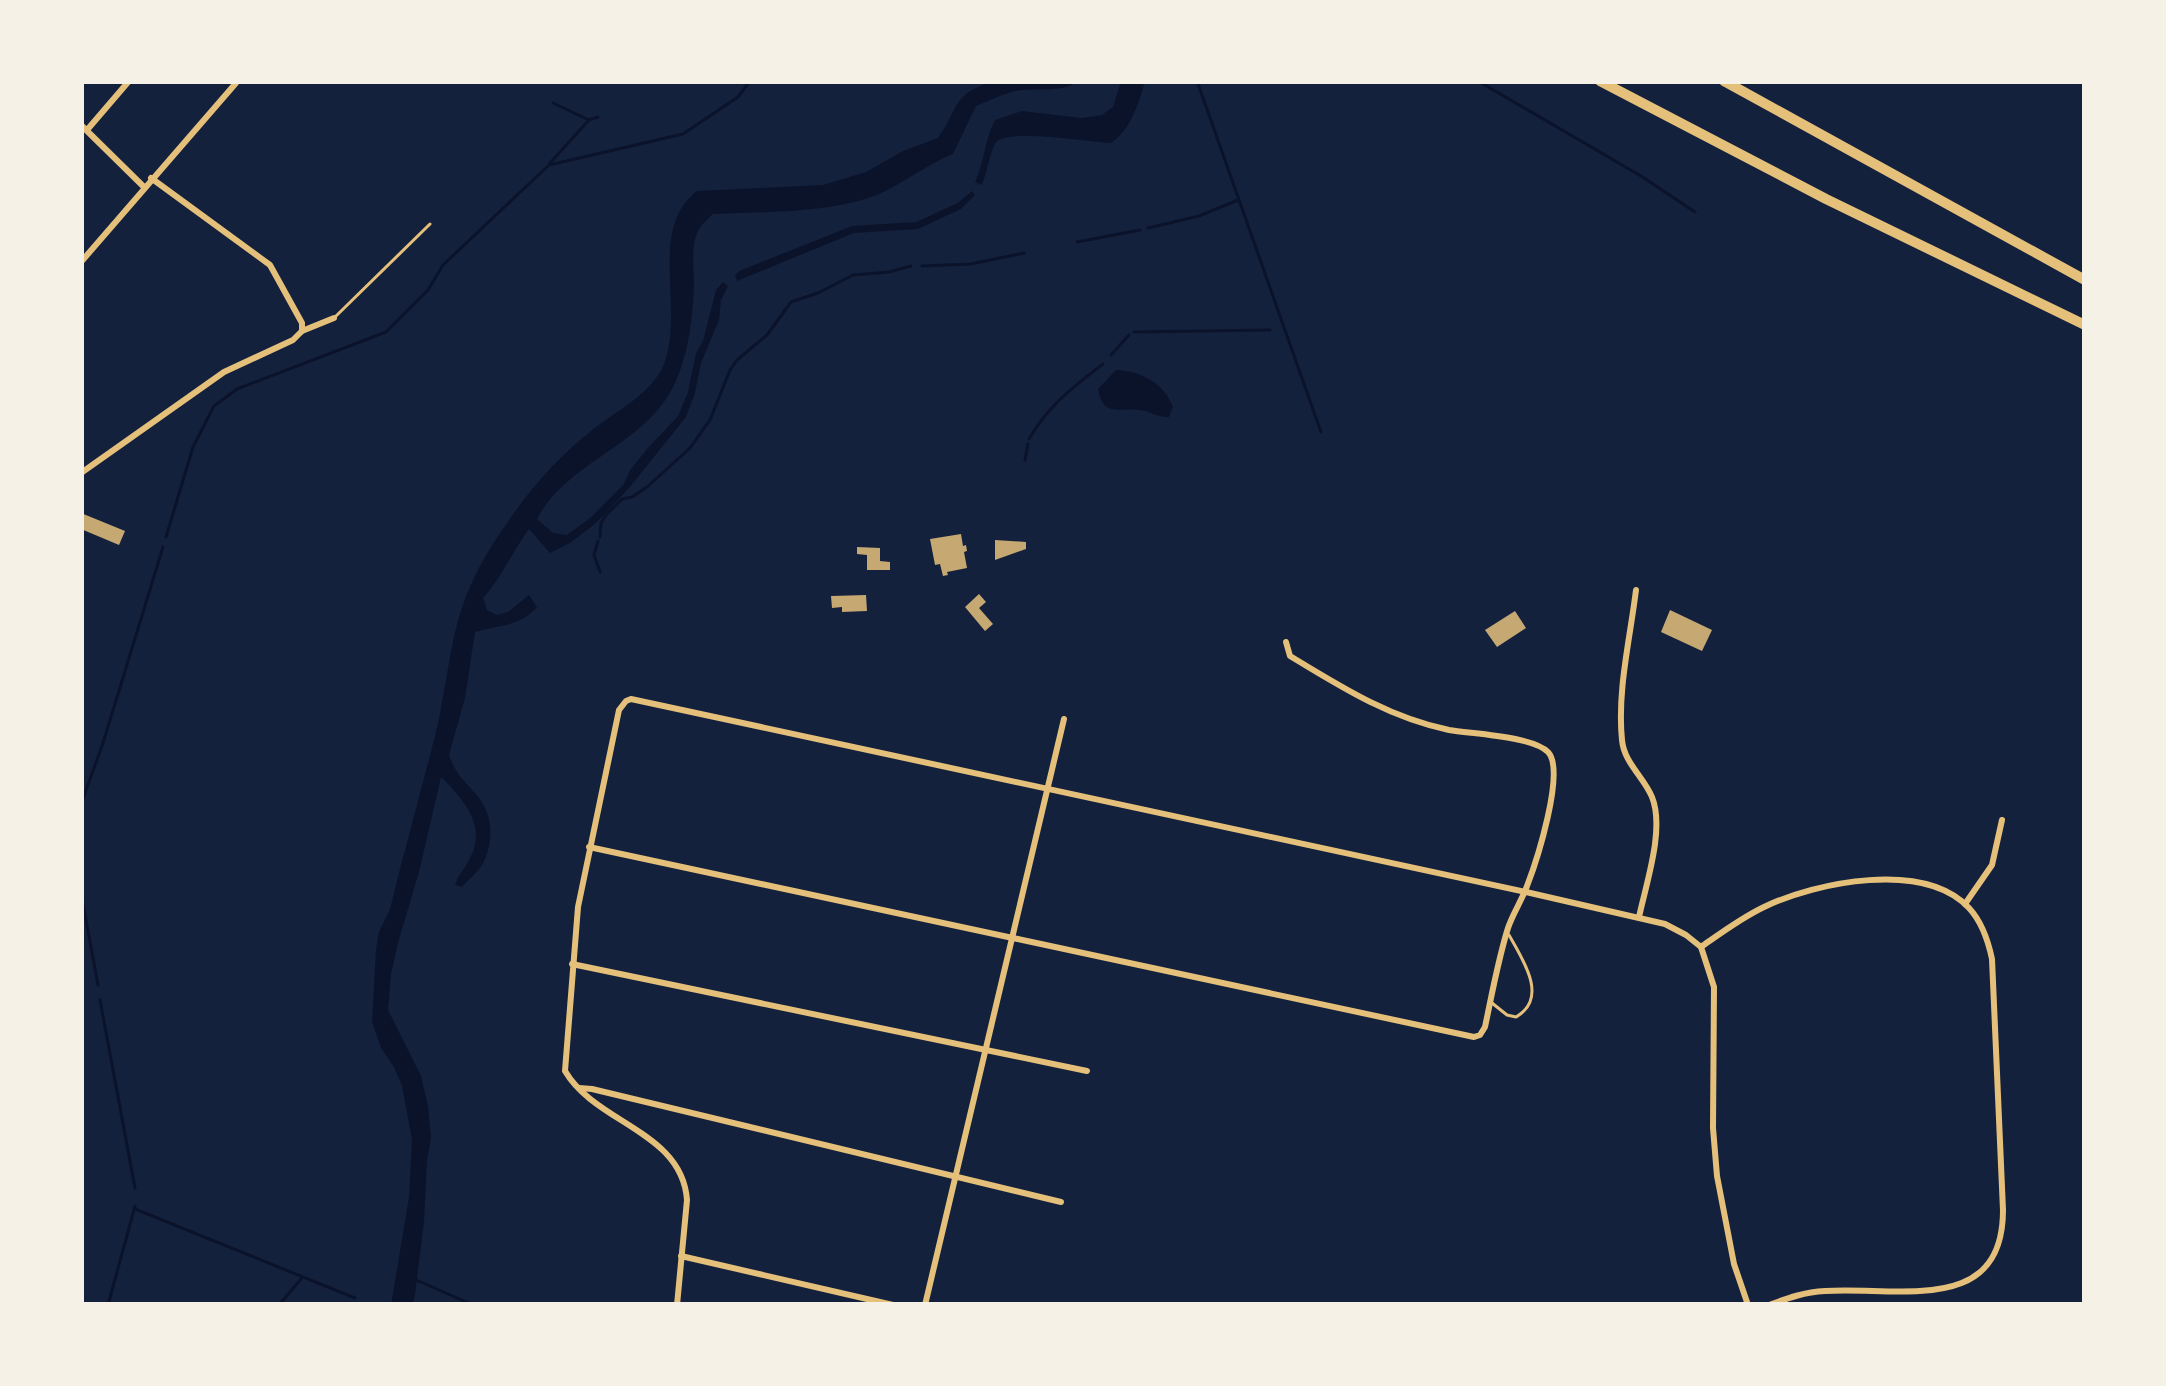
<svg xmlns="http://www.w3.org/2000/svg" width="2166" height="1386" font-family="'Nunito Sans',sans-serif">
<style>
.water{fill:#0b132b}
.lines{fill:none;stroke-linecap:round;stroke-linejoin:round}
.stream{stroke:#0b132b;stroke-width:3}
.building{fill:#c6a872}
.service{stroke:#e5c07b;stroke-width:3}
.minor{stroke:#e5c07b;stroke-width:6}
.motorway{stroke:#e5c07b;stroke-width:10}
</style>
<rect width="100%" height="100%" fill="#14213d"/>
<!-- water -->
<g class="water">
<path d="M995,81h84c-19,13 -41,6 -63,10 -14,3 -27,10 -40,15l-23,48c-31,12 -59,38 -91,46 -48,13 -100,12 -149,14 -7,7 -14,12 -17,22 -5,14 -2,31 -2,46 -1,34 -5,71 -19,101 -29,63 -107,77 -138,136l16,14 14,2 23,-17 34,-34 6,-14 18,-22 30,-32 10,-24 8,-39 7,-12 13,-51 7,-8 5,4 -7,14 -2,20 -18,43 -6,30 -9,24 -57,71 -33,35 -26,20 -20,10 -21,-24c-17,23 -27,48 -46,69l4,12 10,5 11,-3 21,-17 8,12c-19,21 -37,17 -62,25l-10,66 -16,57c6,18 15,26 27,39 17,19 19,48 6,71 -5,8 -14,15 -20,22l-7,-2c3,-10 9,-15 14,-25 19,-34 -5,-60 -28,-83l-21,91 -22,75 -7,31 -3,36 33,66 7,30 3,33 -4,21 -3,62 -9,73 -3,10h-21l18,-108 3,-57 -10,-54 -8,-19 -13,-19 -9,-27 4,-72 3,-17 11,-23c15,-62 33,-124 48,-186 7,-33 11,-67 19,-99 9,-35 27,-69 48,-98 23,-35 53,-69 86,-95 24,-20 60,-36 73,-67 21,-55 -17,-135 33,-173l126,-6 43,-13 37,-21 35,-13c22,-30 13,-45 57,-57z"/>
<path d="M1121,81h24c-6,22 -15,50 -34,62 -23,-1 -97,-14 -114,-2 -5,3 -11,35 -15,44l-7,-3c10,-22 9,-41 20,-62l27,-9 60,7 20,-3 11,-8z"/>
<polygon points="972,191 975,195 961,209 918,229 854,233 737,281 735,275 739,271 852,226 916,222 958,203"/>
<path d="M1116,370c25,1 48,13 57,37l-4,10c-12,1 -18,-6 -30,-7 -20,-3 -36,8 -41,-21z"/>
</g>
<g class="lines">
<!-- stream -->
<g class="stream">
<polyline points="1197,81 1321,432"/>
<polyline points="1478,81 1641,176 1695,212"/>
<polyline points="553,103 589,120"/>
<polyline points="550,163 589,120 598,117"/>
<polyline points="1148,228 1199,216 1238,200"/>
<polyline points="1077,242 1140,230"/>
<polyline points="922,266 971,264 1024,253"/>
<polyline points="1134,332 1270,330"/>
<polyline points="1111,355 1129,335"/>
<path d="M1029,439c19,-33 45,-53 74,-75"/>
<polyline points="1025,460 1028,444"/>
<polyline points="166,537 193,447 214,406 237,389 386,332 428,290 443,265 549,165 683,134 738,97 750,81"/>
<polyline points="600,537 601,523 605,516 622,499 632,497 647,487 690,448 710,420 730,370 737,360 767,335 791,302 818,293 853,275 889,272 911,266"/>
<polyline points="598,541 594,555 600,572"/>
<polyline points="81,804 103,743 163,547"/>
<polyline points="81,893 98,985"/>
<polyline points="100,1000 135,1188"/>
<polyline points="135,1209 355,1298"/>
<polyline points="414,1279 473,1305"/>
<polyline points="108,1305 135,1206"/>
<polyline points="279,1305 301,1279"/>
</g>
</g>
<!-- building -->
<g class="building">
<polygon points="81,513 125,531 119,545 81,529"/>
<polygon points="961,534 963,546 966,545 967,551 964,552 967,568 947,572 948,575 943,576 940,564 935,565 930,539"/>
<polygon points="995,540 1026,542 1026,549 995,560"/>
<polygon points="857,547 880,548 880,561 890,562 890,570 867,570 867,555 857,554"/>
<polygon points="979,594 986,602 979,608 993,624 985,631 965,607"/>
<polygon points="866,595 867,611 842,612 842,607 832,608 831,596"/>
<polygon points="1670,610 1712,630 1702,651 1661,632"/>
<polygon points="1515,611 1526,628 1497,647 1485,630"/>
</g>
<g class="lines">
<!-- service -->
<g class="service">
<polyline points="335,317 430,224"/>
<path d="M1492,1003l15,12 9,2c33,-19 7,-57 -7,-82"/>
</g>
<!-- minor -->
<g class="minor">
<polyline points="81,125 144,187"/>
<polyline points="87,130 129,81"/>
<polyline points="81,262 236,83"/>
<polyline points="302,331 334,318"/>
<polyline points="81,473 224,372 293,340 302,331 302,323 270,265 151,178"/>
<path d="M1636,590c-6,49 -19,101 -14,150 2,23 22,37 30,57 13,32 -6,87 -13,120"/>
<path d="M589,847l885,190 6,-2 5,-8c7,-33 13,-67 23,-99 5,-15 14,-28 19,-42 9,-23 39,-115 21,-134 -16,-16 -76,-18 -99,-22 -59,-12 -108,-43 -159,-74l-4,-14"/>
<polyline points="1965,904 1992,865 2002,820"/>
<path d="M1701,947c20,-14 40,-29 63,-40 52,-25 160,-47 205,1 13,14 19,32 23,51l11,251c0,107 -106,76 -178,81 -20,1 -37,7 -56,14"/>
<polyline points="572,964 1087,1071"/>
<polyline points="579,1088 592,1089 1061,1202"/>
<polyline points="681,1256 893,1305"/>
<path d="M677,1305l10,-105c-5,-69 -91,-76 -122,-129l13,-164 41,-197 7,-9 5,-2 895,193 139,32 21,11 15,12 13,40 -1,141 4,48 17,88 14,41"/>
<polyline points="925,1305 1064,719"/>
</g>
<!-- motorway -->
<g class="motorway">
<polyline points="1600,81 1826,199 2085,325"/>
<polyline points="1724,81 2085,280"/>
</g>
</g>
<!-- border -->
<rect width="2166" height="1386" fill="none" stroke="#f6f1e7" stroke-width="168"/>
</svg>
